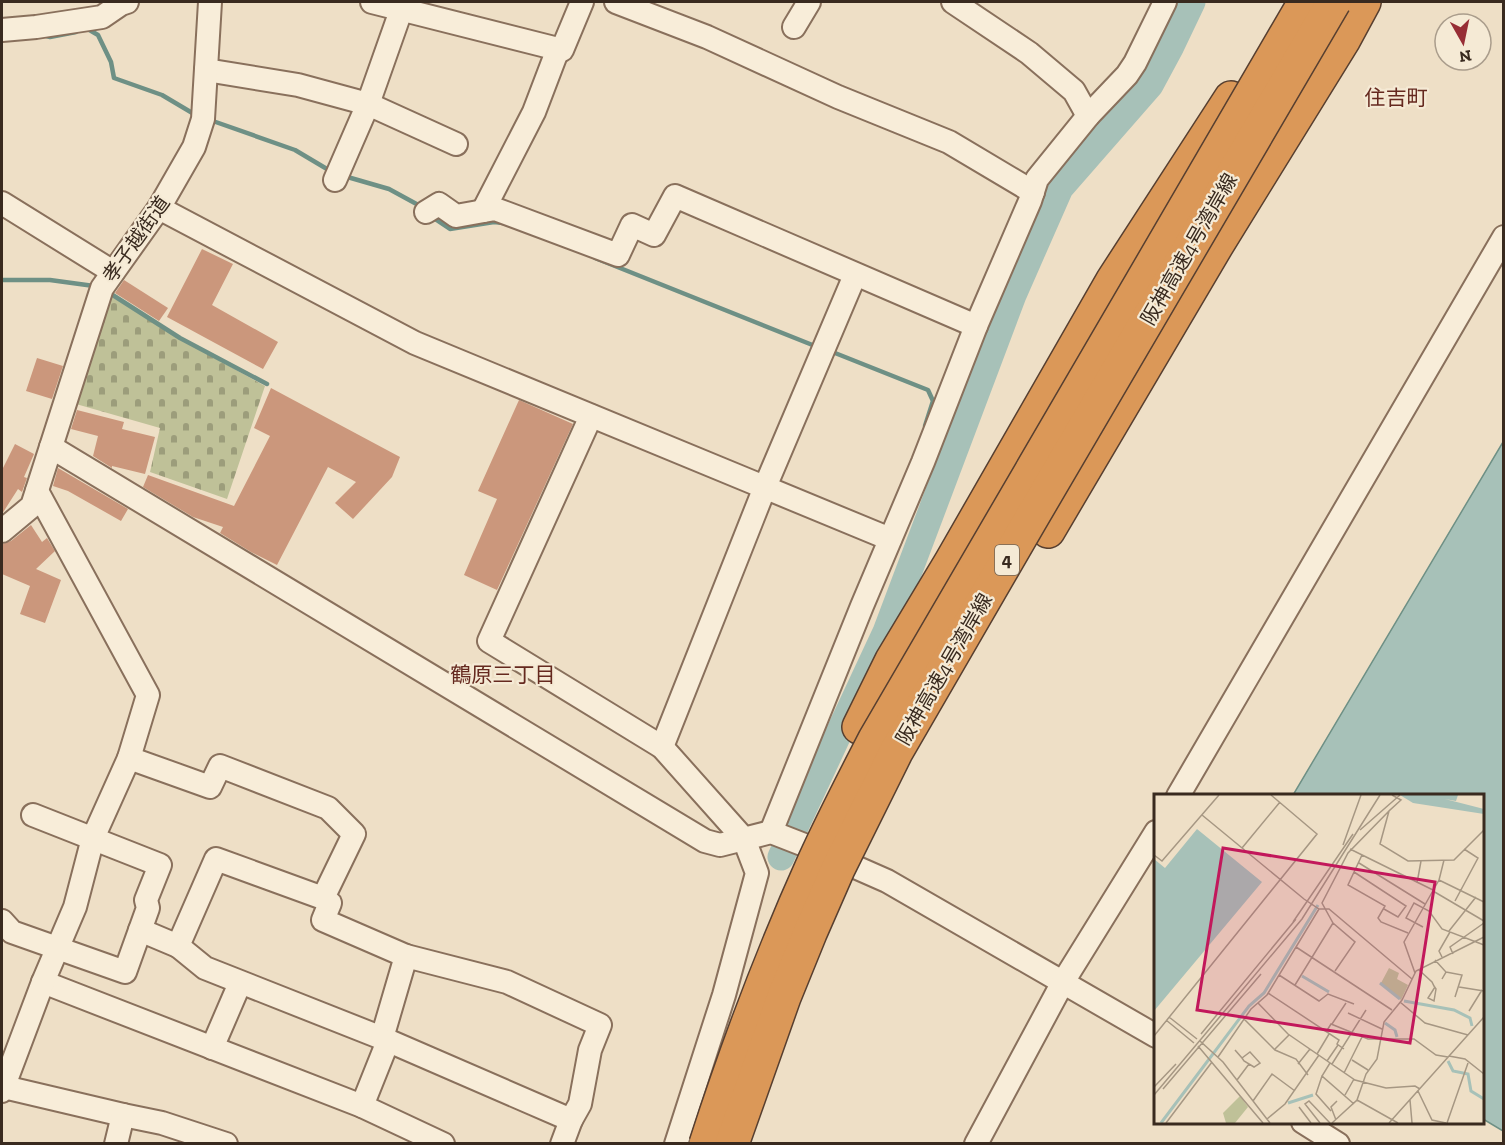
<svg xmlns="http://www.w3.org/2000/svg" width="1505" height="1145" font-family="'Zilla Slab','Noto Sans JP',serif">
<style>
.cemetery{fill:url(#cemetery-stones)}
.water{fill:#a7c1b8;stroke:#6e9085;stroke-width:1.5}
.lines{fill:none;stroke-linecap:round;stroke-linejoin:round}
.stream{stroke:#6e9085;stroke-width:4.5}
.river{stroke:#a7c1b8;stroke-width:27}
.building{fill:#cb977c}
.minor-casing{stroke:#89705c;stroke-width:26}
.highway-casing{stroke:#573f30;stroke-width:36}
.minor{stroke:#f8edd9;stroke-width:22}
.highway{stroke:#db9858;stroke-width:33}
.highway-bridge-casing{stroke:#573f30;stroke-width:36;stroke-linecap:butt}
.highway-bridge{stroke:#db9858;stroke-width:33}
.labels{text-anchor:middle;stroke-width:4.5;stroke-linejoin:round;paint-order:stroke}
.shield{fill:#f5ead5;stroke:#716456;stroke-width:1.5}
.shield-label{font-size:18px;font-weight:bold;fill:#392a1f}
.street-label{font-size:20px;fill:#392a1f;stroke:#f5ead5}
.neighbourhood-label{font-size:21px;fill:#65291f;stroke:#f5ead5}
.inset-river{fill:none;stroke:#a7c1b8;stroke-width:3}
.inset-road{fill:none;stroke:#a69783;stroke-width:1.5}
.view{fill:#c2185b;fill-opacity:0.15;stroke:#c2185b;stroke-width:3}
.inset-edge{fill:none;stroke:#392a1f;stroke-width:3}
</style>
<defs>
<pattern id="cemetery-stones" width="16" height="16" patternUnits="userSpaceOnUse" patternTransform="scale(1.5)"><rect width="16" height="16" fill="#bfc198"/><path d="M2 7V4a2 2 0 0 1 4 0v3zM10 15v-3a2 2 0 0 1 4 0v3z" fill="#9c9d7b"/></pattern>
</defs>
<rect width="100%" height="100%" fill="#eedfc6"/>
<!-- cemetery -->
<polygon class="cemetery" points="106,293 171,334 265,386 227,499 150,472 160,428 76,404"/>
<!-- water -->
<polygon class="water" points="1503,442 1504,1131 1503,1131 1483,1119 1482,796 1293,795"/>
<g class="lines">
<!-- stream -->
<g class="stream">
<polyline points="86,28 98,35 111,62 114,78 162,95 194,114"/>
<polyline points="43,35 50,37 76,32"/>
<polyline points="210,120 295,150 332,172"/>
<polyline points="344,176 389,189 422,207"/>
<polyline points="432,217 450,229 494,222 503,223"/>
<polyline points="595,258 815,346"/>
<polyline points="2,280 50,280 94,286"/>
<polyline points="108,292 180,338 267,384"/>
<polyline points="835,353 928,390 933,401 925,426"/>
<polyline points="932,458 949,465"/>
</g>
<!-- river -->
<polyline class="river" points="781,857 886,632 1013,295 1060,188 1150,85 1171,46 1192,2"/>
</g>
<!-- building -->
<g class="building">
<polygon points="202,249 233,264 212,305 278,342 263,369 167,317"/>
<polygon points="124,280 168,308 159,321 115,293"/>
<polygon points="37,358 63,366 52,399 26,391"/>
<polygon points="271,388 400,457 392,477 353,519 335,503 356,482 328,467 277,565 251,552 220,533 223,527 193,517 143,487 148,475 234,506 270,436 254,428"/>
<polygon points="519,400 573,424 497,590 464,575 497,499 478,491"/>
<polygon points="77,410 124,422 122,429 155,437 145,474 112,466 112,468 93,456 98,436 71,429"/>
<polygon points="15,444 34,454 24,477 27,478 22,492 18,489 2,514 2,470"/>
<polygon points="58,468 128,509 121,521 68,491 53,486"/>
<polygon points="31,525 42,542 47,538 55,551 36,569 61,580 45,623 20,614 30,586 2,574 2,544 11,541"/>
</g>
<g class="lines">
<!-- minor casing -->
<g class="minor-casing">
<g id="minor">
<polyline points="372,2 562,50 582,2"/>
<polyline points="616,2 707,37 838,97 949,142 1033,192"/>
<polyline points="953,2 1029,53 1074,91 1088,116"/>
<polyline points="794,27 809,2"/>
<polyline points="2,30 36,27 102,17 121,4 127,2"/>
<polyline points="206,70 298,85 368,104 456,144"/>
<polyline points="335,180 368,104 404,2"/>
<polyline points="2,203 113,272"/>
<polyline points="159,208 415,343 890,539"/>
<polyline points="483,211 534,112 558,49"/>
<polyline points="426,212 439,204 456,216 495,209 618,255 632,225 654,235 675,196 976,326"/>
<polyline points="591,416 489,641 662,747 744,839 757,873 724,995 676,1144"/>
<polyline points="51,447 705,841 720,845 771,832 812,848 887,881 1156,1036"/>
<polyline points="2,531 32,506 102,288 159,208 194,147 203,119 210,2"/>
<polyline points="662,747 765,487 855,275"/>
<polyline points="129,758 210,787 220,766 328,808 354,834 323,898 330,903 323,920 406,956 507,982 600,1025 590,1050 580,1104 571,1120 562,1144"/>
<polyline points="1178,796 1504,237"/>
<polyline points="771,832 862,606 923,462 976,326 1030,201 1037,179 1088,116 1127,75 1135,63 1165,2"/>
<polyline points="323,898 216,859 178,946 205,968 382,1038 571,1120"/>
<polyline points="2,921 12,932 125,972 148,908 146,900 160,865 33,815"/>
<polyline points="140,930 178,946"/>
<polyline points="43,982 362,1106 443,1144"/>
<polyline points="382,1038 406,956"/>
<polyline points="212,1048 240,983"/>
<polyline points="4,1087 123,1115 162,1123 226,1144"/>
<polyline points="2,1091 43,982 75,907 93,838 129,758 148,695 37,491"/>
<polyline points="362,1106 388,1041"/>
<polyline points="1303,1122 1338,1144"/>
<polyline points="116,1144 123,1115"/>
<polyline points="976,1144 1063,982 1156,832"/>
</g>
</g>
<!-- highway casing -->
<g class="highway-casing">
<g id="highway">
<polyline points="1048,531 1218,243 1344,39 1364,2"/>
<polyline points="859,727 892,660 951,562 1113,280 1231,98"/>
</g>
</g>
<!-- minor -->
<use href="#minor" class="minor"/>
<!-- highway -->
<use href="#highway" class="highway"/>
<!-- highway-bridge casing -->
<g class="highway-bridge-casing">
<g id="highway-bridge">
<path d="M706,1144c31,-96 67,-191 108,-282 19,-42 40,-82 61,-123l430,-737"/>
<polyline points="732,1144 784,997 810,933 838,869 896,752 1031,519 1334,2"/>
</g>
</g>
<!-- highway-bridge -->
<use href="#highway-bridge" class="highway-bridge"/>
</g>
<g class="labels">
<!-- shield labels -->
<rect class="shield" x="995" y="545" width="24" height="30" rx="4.5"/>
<g class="shield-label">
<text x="1007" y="566">4</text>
</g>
<!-- street labels -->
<g class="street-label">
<text transform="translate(136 239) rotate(-55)" y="7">孝子越街道</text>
<text transform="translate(1189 249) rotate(-60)" y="7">阪神高速4号湾岸線</text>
<text transform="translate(944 669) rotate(-60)" y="7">阪神高速4号湾岸線</text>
</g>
<!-- neighbourhood labels -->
<g class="neighbourhood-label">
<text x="1396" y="105">住吉町</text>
<text x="503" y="682">鶴原三丁目</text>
</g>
</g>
<!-- overview -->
<g transform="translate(1154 794)">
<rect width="330" height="330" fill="#eedfc6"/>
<path d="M235,174l10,5 -2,6 11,6 -7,15 -20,-17zM86,302l8,11 -13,16h-9l-3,-10z" fill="#bfc198"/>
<path d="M246,1h58l-2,6 -11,-2 39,10v5l-71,-11zM43,35l65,53 -108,129v-152l11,9z" fill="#a7c1b8"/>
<path class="inset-river" d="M148,182l27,16M226,189l20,16M250,207l50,9 16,8 2,8M231,229l10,7 2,7M294,267l5,10 15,3 3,17 13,8M134,309l25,-8M7,329l88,-117 15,-13 54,-88"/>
<path class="inset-road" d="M238,1l9,5 -12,11 -9,33 28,17 46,-1 30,-30M48,21l102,84 15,10h10l83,70M206,36l40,-35M189,51l18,-50M88,54l38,-46M196,55l83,41M0,61l8,6 57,-66M208,61l-14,30 37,21 -7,12 3,4 27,11M290,66l-5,20 45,22M205,69l66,41M200,78l52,34 -8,11 -14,-8M263,89l4,-22M279,97l51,30M301,107l23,-43 -14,-9M139,128l60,-88M269,133l-17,-9 8,-15 15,8 13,18 42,16M295,137l27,-34M142,153l96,63M299,160l-3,-7 34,-24M288,163l-3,-6 11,-19M281,166l11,12 -4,7M265,176l13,12 2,4 2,3 -2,12 -6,-3 7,-11M181,177l20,-29 -22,-19 -11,-20 26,-50 41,-42M292,178l16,3 -7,22M261,179l-11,-31 35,-62M125,181l40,26 9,-7 26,10M141,191l38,-62M305,193l25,4M114,199l71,47 -2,4 7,5M246,208l25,21 43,12M104,209l30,31 67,46 31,8 29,-2 5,3M315,217l13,-21M194,219l34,16M15,223l28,22M90,225l31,31 21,9 12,16M12,226l28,23M178,230l14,-21M172,238l5,-8 37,15h46l22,16 12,2M47,240l95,-115M0,242l163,-202 -46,-39M46,247l23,21 47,61M44,252l65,77M81,256l7,8 2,3 10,6 6,-4 -10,-11 -8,6M120,256l15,-15M163,260l12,-20M295,262l16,3 19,15M64,263l33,-48 16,-14 52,-86M198,266l16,10M173,267l11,-16M176,269l-8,13 32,28M144,270l12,-15M178,270l34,-54M190,279l18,-36M168,282l-6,18 15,17M83,286l12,-16M0,293l22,-23M9,295l98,-115M264,297l14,29 14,3M0,301l148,-176 78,-124M191,301l9,-16M203,306l41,23M256,306l2,23M99,307l19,-27 23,17M145,313l12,16M113,325l18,-15 34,-49M182,326l-5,-13 6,-6M12,329l46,-61M166,329l-15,-19 4,-3 21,22M178,329l25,-23 9,-26 11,-15 7,-37 18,-22 14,-29 68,-34M235,329l95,-106M293,329l21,-60"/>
<path class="view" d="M69,54l212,34 -25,161 -213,-33z"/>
<rect width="330" height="330" class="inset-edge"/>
</g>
<!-- border -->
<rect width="1505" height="1145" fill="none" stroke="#392a1f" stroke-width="6"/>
<!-- north arrow -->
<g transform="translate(1463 42) rotate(171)"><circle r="28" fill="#f5ead5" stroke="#aa9d8c" stroke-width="1.5"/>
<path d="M0-4.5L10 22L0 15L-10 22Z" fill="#972d35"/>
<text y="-9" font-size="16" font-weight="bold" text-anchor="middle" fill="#392a1f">N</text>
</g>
</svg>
